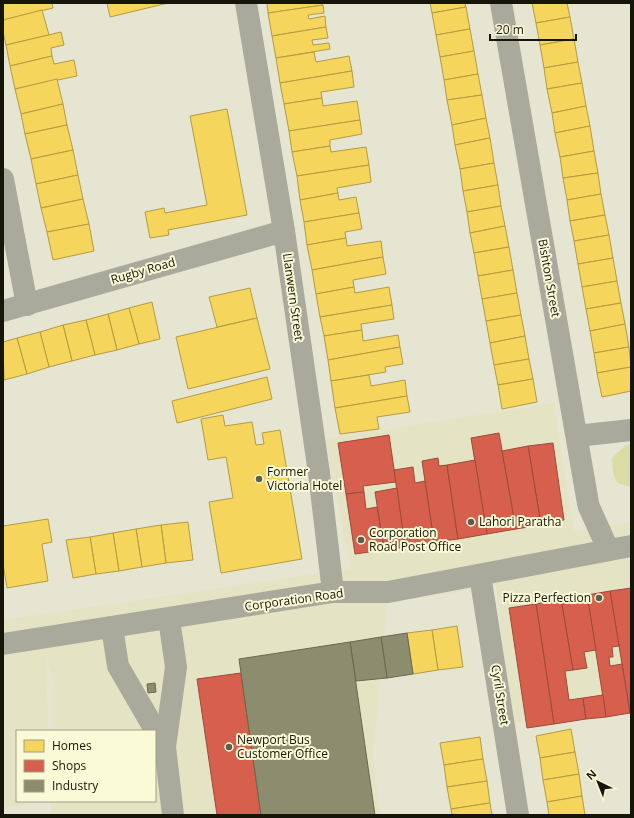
<svg xmlns="http://www.w3.org/2000/svg" width="634" height="818" font-family="'Open Sans',sans-serif">
<style>
.built{fill:#e4e4c4}
.green{fill:#dbdba6}
.homes{fill:#f6d55c;stroke:#b39b43}
.shops{fill:#d6604d;stroke:#9c4a39}
.industry{fill:#8c8c6e;stroke:#696850}
.lines{fill:none;stroke-linecap:round;stroke-linejoin:round}
.minor{stroke:#aaaa9c;stroke-width:22}
.poi-dot{fill:#5e5e4f;stroke:#fafad7;stroke-width:1.5}
.labels{text-anchor:middle;stroke-width:4;stroke-linejoin:round;paint-order:stroke}
.street-label{font-size:12px;fill:#161509;stroke:#fafad7}
.poi-label{font-size:12px;fill:#161509;stroke:#fafad7;text-anchor:start}
</style>
<rect width="100%" height="100%" fill="#e5e5d2"/>
<!-- built -->
<polygon class="built" points="554,403 574,531 631,522 631,706 585,711 513,723 496,586 387,603 373,758 380,815 51,815 51,801 155,801 155,731 52,731 53,678 46,656 48,731 17,731 17,801 41,801 3,808 3,620 350,569 325,439"/>
<!-- green -->
<polygon class="green" points="631,444 631,487 617,483 613,472 612,458 626,445"/>
<!-- homes -->
<g class="homes">
<polygon points="3,3 52,3 53,8 3,20"/>
<polygon points="107,3 168,3 110,17"/>
<polygon points="267,3 322,3 323,5 268,13"/>
<polygon points="430,3 465,3 466,7 432,13"/>
<polygon points="532,3 567,3 570,17 536,23"/>
<polygon points="323,5 324,13 308,15 309,19 325,16 326,27 272,36 268,13"/>
<polygon points="466,7 470,29 436,35 432,13"/>
<polygon points="42,10 49,35 6,45 3,32 3,20"/>
<polygon points="570,17 574,39 540,45 536,23"/>
<polygon points="326,27 328,38 312,40 313,45 329,43 330,49 276,58 272,36"/>
<polygon points="470,29 474,51 440,57 436,35"/>
<polygon points="61,32 64,45 51,48 52,56 10,66 6,45"/>
<polygon points="574,39 578,62 544,68 540,45"/>
<polygon points="474,51 478,74 444,80 440,57"/>
<polygon points="314,52 316,62 349,56 352,71 280,83 276,58"/>
<polygon points="52,56 54,64 74,60 77,76 15,89 10,66"/>
<polygon points="578,62 582,83 547,89 544,68"/>
<polygon points="352,71 354,87 321,92 322,98 284,104 280,83"/>
<polygon points="478,74 482,95 447,100 444,80"/>
<polygon points="57,79 63,104 21,114 15,89"/>
<polygon points="582,83 586,106 552,113 547,89"/>
<polygon points="482,95 486,118 452,125 447,100"/>
<polygon points="322,98 323,106 357,101 360,120 289,131 284,104"/>
<polygon points="63,104 67,125 25,134 21,114"/>
<polygon points="586,106 590,126 555,133 552,113"/>
<polygon points="227,109 247,215 168,230 169,235 150,238 145,212 164,208 165,213 207,205 190,116"/>
<polygon points="486,118 490,138 455,145 452,125"/>
<polygon points="360,120 362,134 330,140 330,146 292,152 289,131"/>
<polygon points="67,125 73,150 31,159 25,134"/>
<polygon points="590,126 594,151 560,157 555,133"/>
<polygon points="490,138 494,163 460,169 455,145"/>
<polygon points="330,146 331,152 366,147 369,165 297,176 292,152"/>
<polygon points="73,150 78,175 36,184 31,159"/>
<polygon points="594,151 598,173 563,178 560,157"/>
<polygon points="494,163 498,185 463,191 460,169"/>
<polygon points="369,165 371,182 337,188 338,193 300,200 297,176"/>
<polygon points="598,173 601,194 567,200 563,178"/>
<polygon points="78,175 83,199 41,208 36,184"/>
<polygon points="498,185 501,206 467,212 463,191"/>
<polygon points="338,193 339,200 356,197 359,213 304,222 300,200"/>
<polygon points="601,194 605,215 570,221 567,200"/>
<polygon points="83,199 89,224 47,232 41,208"/>
<polygon points="501,206 505,226 470,233 467,212"/>
<polygon points="359,213 362,229 345,232 346,238 307,245 304,222"/>
<polygon points="605,215 609,235 574,241 570,221"/>
<polygon points="89,224 94,251 53,260 47,232"/>
<polygon points="505,226 509,247 474,253 470,233"/>
<polygon points="609,235 613,258 578,264 574,241"/>
<polygon points="346,238 347,246 381,241 383,257 312,270 307,245"/>
<polygon points="509,247 513,270 478,276 474,253"/>
<polygon points="383,257 386,274 353,280 354,287 316,294 312,270"/>
<polygon points="613,258 617,281 582,287 578,264"/>
<polygon points="513,270 517,293 482,299 478,276"/>
<polygon points="617,281 621,303 586,309 582,287"/>
<polygon points="354,287 355,293 389,287 392,305 320,317 316,294"/>
<polygon points="250,288 257,318 217,327 209,297"/>
<polygon points="517,293 521,315 486,321 482,299"/>
<polygon points="152,302 160,339 139,344 129,308"/>
<polygon points="621,303 625,324 590,331 586,309"/>
<polygon points="392,305 394,319 361,324 362,330 324,336 320,317"/>
<polygon points="129,308 139,344 117,350 108,314"/>
<polygon points="108,314 117,350 95,355 86,320"/>
<polygon points="521,315 525,336 490,343 486,321"/>
<polygon points="257,318 270,369 188,389 176,337"/>
<polygon points="86,320 95,355 72,361 63,325"/>
<polygon points="625,324 629,347 594,353 590,331"/>
<polygon points="63,325 72,361 49,367 40,332"/>
<polygon points="362,330 363,341 398,335 400,347 328,360 324,336"/>
<polygon points="40,332 49,367 27,374 17,338"/>
<polygon points="525,336 529,359 494,365 490,343"/>
<polygon points="17,338 27,374 4,380 3,342"/>
<polygon points="400,347 403,364 385,367 386,372 331,381 328,360"/>
<polygon points="629,347 631,367 597,373 594,353"/>
<polygon points="529,359 533,379 498,385 494,365"/>
<polygon points="631,367 631,391 602,397 597,373"/>
<polygon points="369,375 371,386 405,380 407,396 335,408 331,381"/>
<polygon points="267,377 272,399 177,423 172,401"/>
<polygon points="533,379 537,402 502,409 498,385"/>
<polygon points="407,396 410,412 377,417 379,429 340,434 335,408"/>
<polygon points="223,415 225,426 252,422 256,445 264,444 262,433 280,430 302,559 221,573 209,502 233,498 226,457 208,460 201,419"/>
<polygon points="48,519 52,542 42,544 48,581 7,588 3,564 3,526"/>
<polygon points="188,522 193,560 166,563 161,525"/>
<polygon points="161,525 166,563 142,567 136,529"/>
<polygon points="136,529 142,567 119,571 113,533"/>
<polygon points="113,533 119,571 96,574 90,537"/>
<polygon points="90,537 96,574 73,578 66,540"/>
<polygon points="457,626 463,667 438,670 432,630"/>
<polygon points="432,630 438,670 413,674 407,633"/>
<polygon points="571,729 575,752 540,758 536,736"/>
<polygon points="480,737 483,759 444,765 440,743"/>
<polygon points="575,752 579,774 543,780 540,758"/>
<polygon points="483,759 487,781 447,787 444,765"/>
<polygon points="579,774 582,796 547,802 543,780"/>
<polygon points="487,781 490,803 451,809 447,787"/>
<polygon points="582,796 585,815 549,815 547,802"/>
<polygon points="490,803 492,815 452,815 451,809"/>
</g>
<!-- shops -->
<g class="shops">
<polygon points="499,433 516,529 487,534 471,438"/>
<polygon points="389,435 396,482 363,486 364,492 346,494 338,443"/>
<polygon points="553,443 564,520 541,525 528,446"/>
<polygon points="528,446 541,525 516,529 502,451"/>
<polygon points="438,458 439,466 447,465 458,539 434,542 422,461"/>
<polygon points="475,460 487,534 458,539 447,465"/>
<polygon points="413,467 415,483 425,481 434,542 405,547 394,470"/>
<polygon points="397,488 405,547 384,550 375,492"/>
<polygon points="364,492 366,509 377,507 384,550 355,554 346,494"/>
<polygon points="631,588 631,713 630,713 610,591"/>
<polygon points="610,591 619,646 612,647 613,657 609,657 610,666 622,664 630,713 606,717 587,595"/>
<polygon points="587,595 596,650 584,652 587,668 573,670 561,599"/>
<polygon points="561,599 573,670 565,671 569,700 583,698 586,719 554,724 536,604"/>
<polygon points="536,604 554,724 527,728 509,608"/>
<polygon points="241,673 261,815 217,815 197,679"/>
<polygon points="603,695 606,717 586,719 583,698"/>
</g>
<!-- industry -->
<g class="industry">
<polygon points="407,633 413,674 387,678 381,637"/>
<polygon points="381,637 387,678 356,681 350,642"/>
<polygon points="350,642 375,815 261,815 239,659"/>
<polygon points="155,683 156,692 148,693 147,684"/>
</g>
<g class="lines">
<!-- minor -->
<g class="minor">
<polyline points="246,3 284,231 319,473 333,592"/>
<polyline points="501,3 588,503 589,507 608,549"/>
<polyline points="3,179 27,305"/>
<polyline points="3,311 284,231"/>
<polyline points="577,436 631,430"/>
<polyline points="480,575 518,815"/>
<polyline points="169,619 176,667 165,747 173,815"/>
<polyline points="112,627 118,666 165,747"/>
<polyline points="3,644 333,592 388,592 631,546"/>
</g>
</g>
<!-- markers -->
<g class="poi-dot">
<circle cx="259" cy="479" r="4"/>
<circle cx="471" cy="522" r="4"/>
<circle cx="361" cy="540" r="4"/>
<circle cx="599" cy="598" r="4"/>
<circle cx="229" cy="747" r="4"/>
</g>
<g class="labels">
<!-- street labels -->
<g class="street-label">
<text transform="translate(143 271) rotate(-16)" y="4">Rugby Road</text>
<text transform="translate(549 278) rotate(80)" y="4">Bishton Street</text>
<text transform="translate(293 297) rotate(82)" y="4">Llanwern Street</text>
<text transform="translate(294 600) rotate(-8)" y="4">Corporation Road</text>
<text transform="translate(500 695) rotate(81)" y="4">Cyril Street</text>
</g>
<!-- poi labels -->
<g class="poi-label">
<text x="267" y="476">Former<tspan x="267" dy="14">Victoria Hotel</tspan></text>
<text x="479" y="526">Lahori Paratha</text>
<text x="369" y="537">Corporation<tspan x="369" dy="14">Road Post Office</tspan></text>
<text x="591" y="602" text-anchor="end">Pizza Perfection</text>
<text x="237" y="744">Newport Bus<tspan x="237" dy="14">Customer Office</tspan></text>
</g>
</g>
<!-- border -->
<rect width="634" height="818" fill="none" stroke="#161509" stroke-width="8"/>
<!-- legend -->
<rect x="16" y="730" width="140" height="72" fill="#fafad7" stroke="#9f9e85"/>
<rect x="24" y="740" width="20" height="12" fill="#f6d55c" stroke="#9f9e85"/>
<text x="52" y="750" font-size="12" fill="#161509">Homes</text>
<rect x="24" y="760" width="20" height="12" fill="#d6604d" stroke="#9f9e85"/>
<text x="52" y="770" font-size="12" fill="#161509">Shops</text>
<rect x="24" y="780" width="20" height="12" fill="#8c8c6e" stroke="#9f9e85"/>
<text x="52" y="790" font-size="12" fill="#161509">Industry</text>
<!-- north arrow -->
<g transform="translate(598 782) rotate(317)" stroke="#fafad7" stroke-width="3" paint-order="stroke">
<path d="M0-3L7 15L0 10L-7 15Z" fill="#161509"/>
<text y="-6" font-size="11" font-weight="bold" text-anchor="middle" fill="#161509">N</text>
</g>
<!-- scale -->
<path d="M490 34v6h86v-6" fill="none" stroke="#161509" stroke-width="2"/>
<text x="496" y="34" font-size="12" fill="#161509" stroke="#fafad7" stroke-width="3" paint-order="stroke">20 m</text>
</svg>
